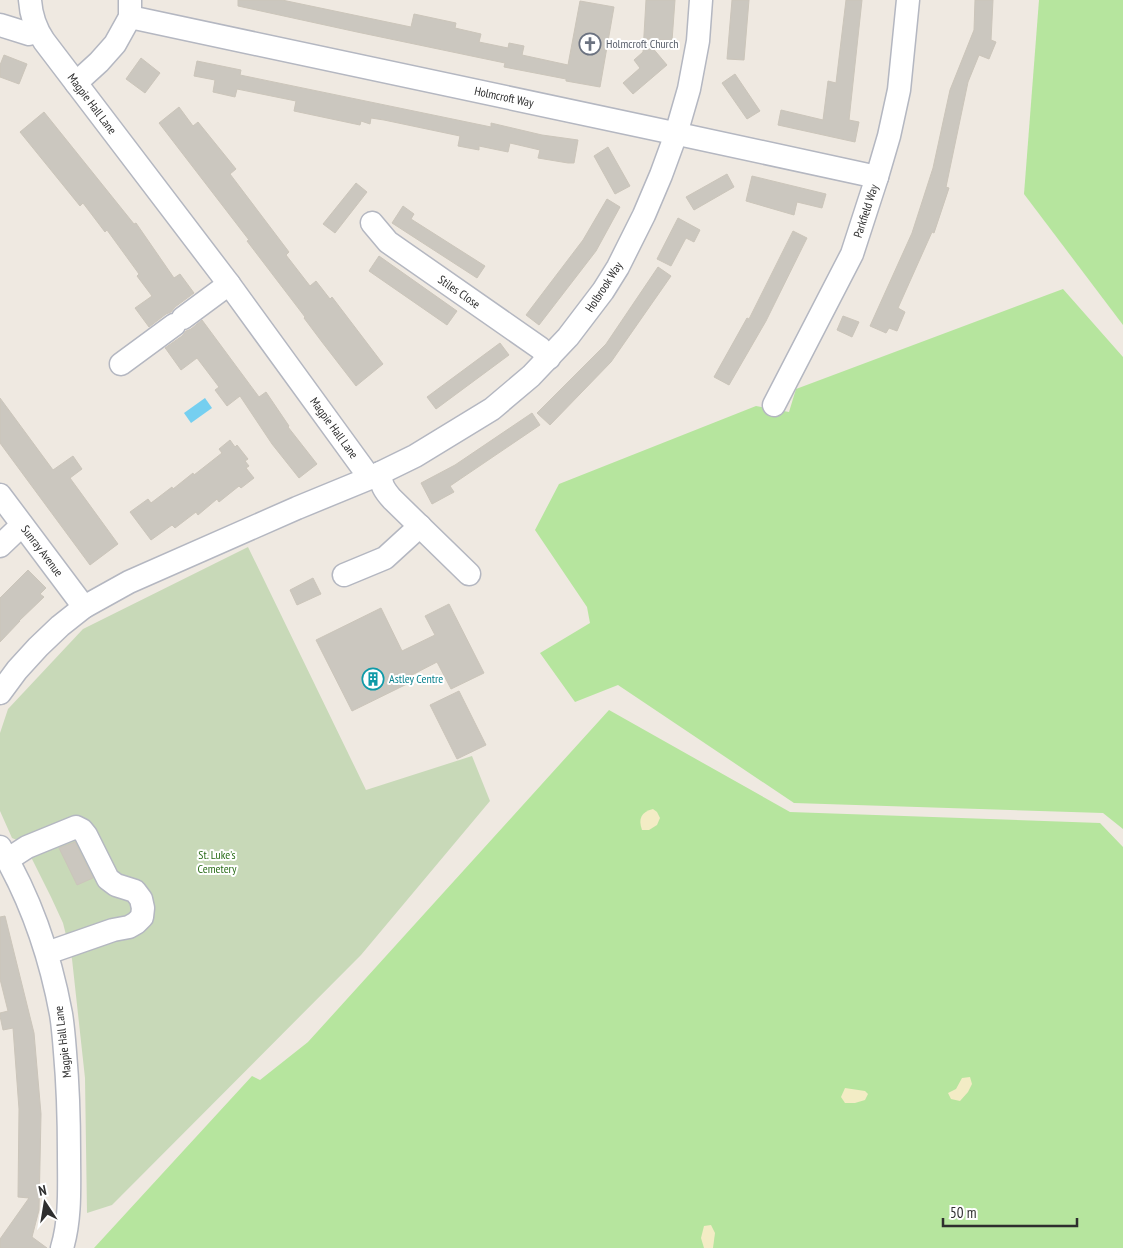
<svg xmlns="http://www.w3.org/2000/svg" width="1123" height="1248" font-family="'PT Sans Narrow',sans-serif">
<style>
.green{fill:#b6e59e}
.sand{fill:#f3ecc5}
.cemetery{fill:#c8d9b8}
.water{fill:#75cff0}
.building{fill:#cbc7bf;stroke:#cbc5ba}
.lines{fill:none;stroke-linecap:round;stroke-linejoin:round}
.minor-casing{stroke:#b4b7c1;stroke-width:25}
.minor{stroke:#fff;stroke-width:22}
.labels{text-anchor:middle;stroke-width:4;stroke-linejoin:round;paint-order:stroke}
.worship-label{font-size:12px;fill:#5b616d;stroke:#fff;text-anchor:start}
.street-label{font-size:12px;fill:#2e2e2e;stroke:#fff}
.culture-label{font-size:12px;fill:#0d838f;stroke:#fff;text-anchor:start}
.park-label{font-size:12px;fill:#2c6e1b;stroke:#fff}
</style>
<rect width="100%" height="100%" fill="#efe9e1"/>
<!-- green -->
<g class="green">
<polygon points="1039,0 1123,0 1123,325 1024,194"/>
<polygon points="1063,289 1123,357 1123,829 1103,813 794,803 618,685 575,702 540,653 590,623 587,607 535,530 559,484 756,406 789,412 796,389"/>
<polygon points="609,710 790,812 1100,823 1123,847 1123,1248 94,1248 252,1076 260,1080 308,1042"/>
</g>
<!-- sand -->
<g class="sand">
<path d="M653,809l4,3 3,6 -3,7 -8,5h-7c-4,-11 -1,-18 11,-21z"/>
<polygon points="970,1077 972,1084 968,1092 960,1101 951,1099 948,1093 956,1089 962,1078"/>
<polygon points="845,1088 865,1091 868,1094 865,1100 855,1103 845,1103 841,1097"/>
<polygon points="711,1225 715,1233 713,1248 704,1248 701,1238 704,1226"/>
</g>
<!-- cemetery -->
<polygon class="cemetery" points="248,547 366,790 472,756 490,801 361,955 112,1205 87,1213 85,1078 72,959 63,923 51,897 24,843 12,838 0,811 0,733 8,709 83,629"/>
<!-- water -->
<polygon class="water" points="205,398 212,408 191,423 184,413"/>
<!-- building -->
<g class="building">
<polygon points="238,0 282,0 411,27 414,14 456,23 455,28 481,34 479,42 508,48 509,43 524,46 522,55 568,65 580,1 614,7 600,87 566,81 566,79 504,67 505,63 357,32 238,6"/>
<polygon points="646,0 675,0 672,41 645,39 667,65 633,94 623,83 640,68 634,60 643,52"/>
<polygon points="732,0 749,0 744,60 727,59"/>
<polygon points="846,0 862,0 849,120 859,122 855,142 778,125 781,110 823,120 828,81 836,83"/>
<polygon points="975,0 993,0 991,40 996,42 989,59 979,55 968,82 946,187 949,188 934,233 932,232 898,308 905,312 897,331 889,328 886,333 870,326 912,233 933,168 950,90 974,30"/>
<polygon points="4,55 27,64 19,84 0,77 0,65"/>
<polygon points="141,58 160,73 145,93 126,79"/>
<polygon points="197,61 241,70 240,75 491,127 491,123 542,135 578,140 574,163 568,163 538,158 540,150 510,143 508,152 479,146 479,150 458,146 460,136 384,120 371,118 370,124 361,121 360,125 294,111 296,101 237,89 235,97 213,92 215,80 194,76"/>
<polygon points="735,74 760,111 747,119 722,83"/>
<polygon points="179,107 193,126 198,122 236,169 230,174 289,252 286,255 310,286 316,281 330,299 332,297 383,364 356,386 322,342 304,318 305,317 247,241 249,240 159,123"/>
<polygon points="44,112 134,224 136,223 174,278 180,274 194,293 175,307 171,312 166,314 149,327 135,308 152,296 137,276 139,274 107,230 105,232 83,203 80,206 20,132"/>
<polygon points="608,147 630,186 615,194 594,156"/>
<polygon points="727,174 734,187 694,210 686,197"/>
<polygon points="752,176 826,194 822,208 797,202 794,215 746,201"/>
<polygon points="356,183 367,192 335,233 323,224"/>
<polygon points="607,199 620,207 596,251 539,325 526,315 583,240"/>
<polygon points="403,206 414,214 411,219 485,266 477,278 392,223"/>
<polygon points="678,218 700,230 694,242 686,238 671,266 657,259"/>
<polygon points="793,231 807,238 766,321 729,385 714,377 747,318 749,319"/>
<polygon points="379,256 457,311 447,325 369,271"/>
<polygon points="658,267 671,276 611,362 550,425 537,413 606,344"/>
<polygon points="843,316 859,322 852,337 837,330"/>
<polygon points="202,320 259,397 266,392 289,426 288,427 317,464 299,478 272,444 240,396 227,406 215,390 219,387 197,358 181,370 166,349 165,348 182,336 186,331 191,329"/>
<polygon points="500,343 509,355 436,409 427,397"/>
<polygon points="0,398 53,470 73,456 82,469 70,478 118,544 90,565 0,443"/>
<polygon points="532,413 540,425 450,486 454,492 432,504 421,483 455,465"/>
<polygon points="230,440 235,447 237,445 248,459 245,461 249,466 246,468 254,478 241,488 239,486 219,502 217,499 198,515 196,512 175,528 172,525 151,540 130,512 148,499 151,503 172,487 173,489 193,473 194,475 222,453 219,449"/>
<polygon points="28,570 46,588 40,594 44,597 19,621 20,621 0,642 0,598"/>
<polygon points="313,578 321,594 297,605 290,590"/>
<polygon points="449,604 484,673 451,689 437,662 410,676 411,682 352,711 316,640 381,608 402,651 435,635 425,616"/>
<polygon points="459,691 486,745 457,759 430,705"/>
<polygon points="75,842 93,878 77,885 59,848"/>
<polygon points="5,916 34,1033 41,1114 39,1210 32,1237 47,1248 0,1248 0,1239 29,1198 18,1197 19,1109 13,1028 3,1030 0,1016 0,1013 8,1011 0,979 0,917"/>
</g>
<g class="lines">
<!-- minor casing -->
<g class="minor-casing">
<g id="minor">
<path d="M30,0c1,16 5,28 14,41l185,243 141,194"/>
<polyline points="130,17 669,132 877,177"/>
<polyline points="0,25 29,34 37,31"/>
<polyline points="76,83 99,62 115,44 130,17 130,0"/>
<polyline points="372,223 388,242 540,348 549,358"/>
<polyline points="183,318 229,284"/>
<polyline points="121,364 174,325"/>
<polyline points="774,405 852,254 877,177 889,136 899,90 908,0"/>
<path d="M380,473c1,12 4,17 12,26l77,75"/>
<polyline points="0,495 84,607"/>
<polyline points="0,546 22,525"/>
<polyline points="344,575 385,558 420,526"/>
<polyline points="0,693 17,670 38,647 60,626 84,607 129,582 297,508 370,478 415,456 492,409 531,376 568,337 603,291 618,267 644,215 661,175 676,134 689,89 698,41 701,0"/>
<path d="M0,847c31,52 50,108 61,167 2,12 3,25 4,38 3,34 4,68 4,102 0,31 2,64 -7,94"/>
<polyline points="7,860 27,847 76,827 82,830 86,835 108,879 116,885 135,891 141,899 143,908 142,917 136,923 129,927 113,930 47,953"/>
</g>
</g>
<!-- minor -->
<use href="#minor" class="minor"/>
</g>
<!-- icons -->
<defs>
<g id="church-ring" transform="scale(1.125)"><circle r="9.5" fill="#fff" stroke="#6b7280" stroke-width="1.5"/><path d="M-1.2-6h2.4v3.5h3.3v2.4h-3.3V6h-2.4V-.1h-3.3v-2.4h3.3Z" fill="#6b7280"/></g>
<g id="building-ring" transform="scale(1.125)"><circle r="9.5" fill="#fff" stroke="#0f9aa8" stroke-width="1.5"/><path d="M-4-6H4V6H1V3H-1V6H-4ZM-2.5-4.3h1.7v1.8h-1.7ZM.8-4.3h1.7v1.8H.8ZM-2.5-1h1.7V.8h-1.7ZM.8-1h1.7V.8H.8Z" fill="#0f9aa8"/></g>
</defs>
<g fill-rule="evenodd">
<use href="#church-ring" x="590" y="44"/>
<use href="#building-ring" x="373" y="679"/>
</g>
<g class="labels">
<!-- worship labels -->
<g class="worship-label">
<text x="606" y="48">Holmcroft Church</text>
</g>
<!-- street labels -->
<g class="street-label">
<text transform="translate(504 97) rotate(12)" y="4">Holmcroft Way</text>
<text transform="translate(92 104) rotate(53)" y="4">Magpie Hall Lane</text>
<text transform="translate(866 211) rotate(-72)" y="4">Parkfield Way</text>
<text transform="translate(604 287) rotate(-57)" y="4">Holbrook Way</text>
<text transform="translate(459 292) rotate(35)" y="4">Stiles Close</text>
<text transform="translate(334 428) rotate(54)" y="4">Magpie Hall Lane</text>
<text transform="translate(42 551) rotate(53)" y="4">Sunray Avenue</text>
<text transform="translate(63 1042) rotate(-97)" y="4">Magpie Hall Lane</text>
</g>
<!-- culture labels -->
<g class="culture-label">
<text x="389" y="683">Astley Centre</text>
</g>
<!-- park labels -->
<g class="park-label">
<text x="217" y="859">St. Luke's<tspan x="217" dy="14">Cemetery</tspan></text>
</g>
</g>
<!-- north arrow -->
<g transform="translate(45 1203) rotate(348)" stroke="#ffffff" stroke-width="4" paint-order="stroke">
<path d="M0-4L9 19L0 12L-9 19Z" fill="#2e2e2e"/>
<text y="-8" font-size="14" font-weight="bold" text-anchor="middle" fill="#2e2e2e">N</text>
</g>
<!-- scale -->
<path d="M943 1218v8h134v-8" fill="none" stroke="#2e2e2e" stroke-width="2.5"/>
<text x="950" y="1218" font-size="15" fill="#2e2e2e" stroke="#ffffff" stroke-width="4" paint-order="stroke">50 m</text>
</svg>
